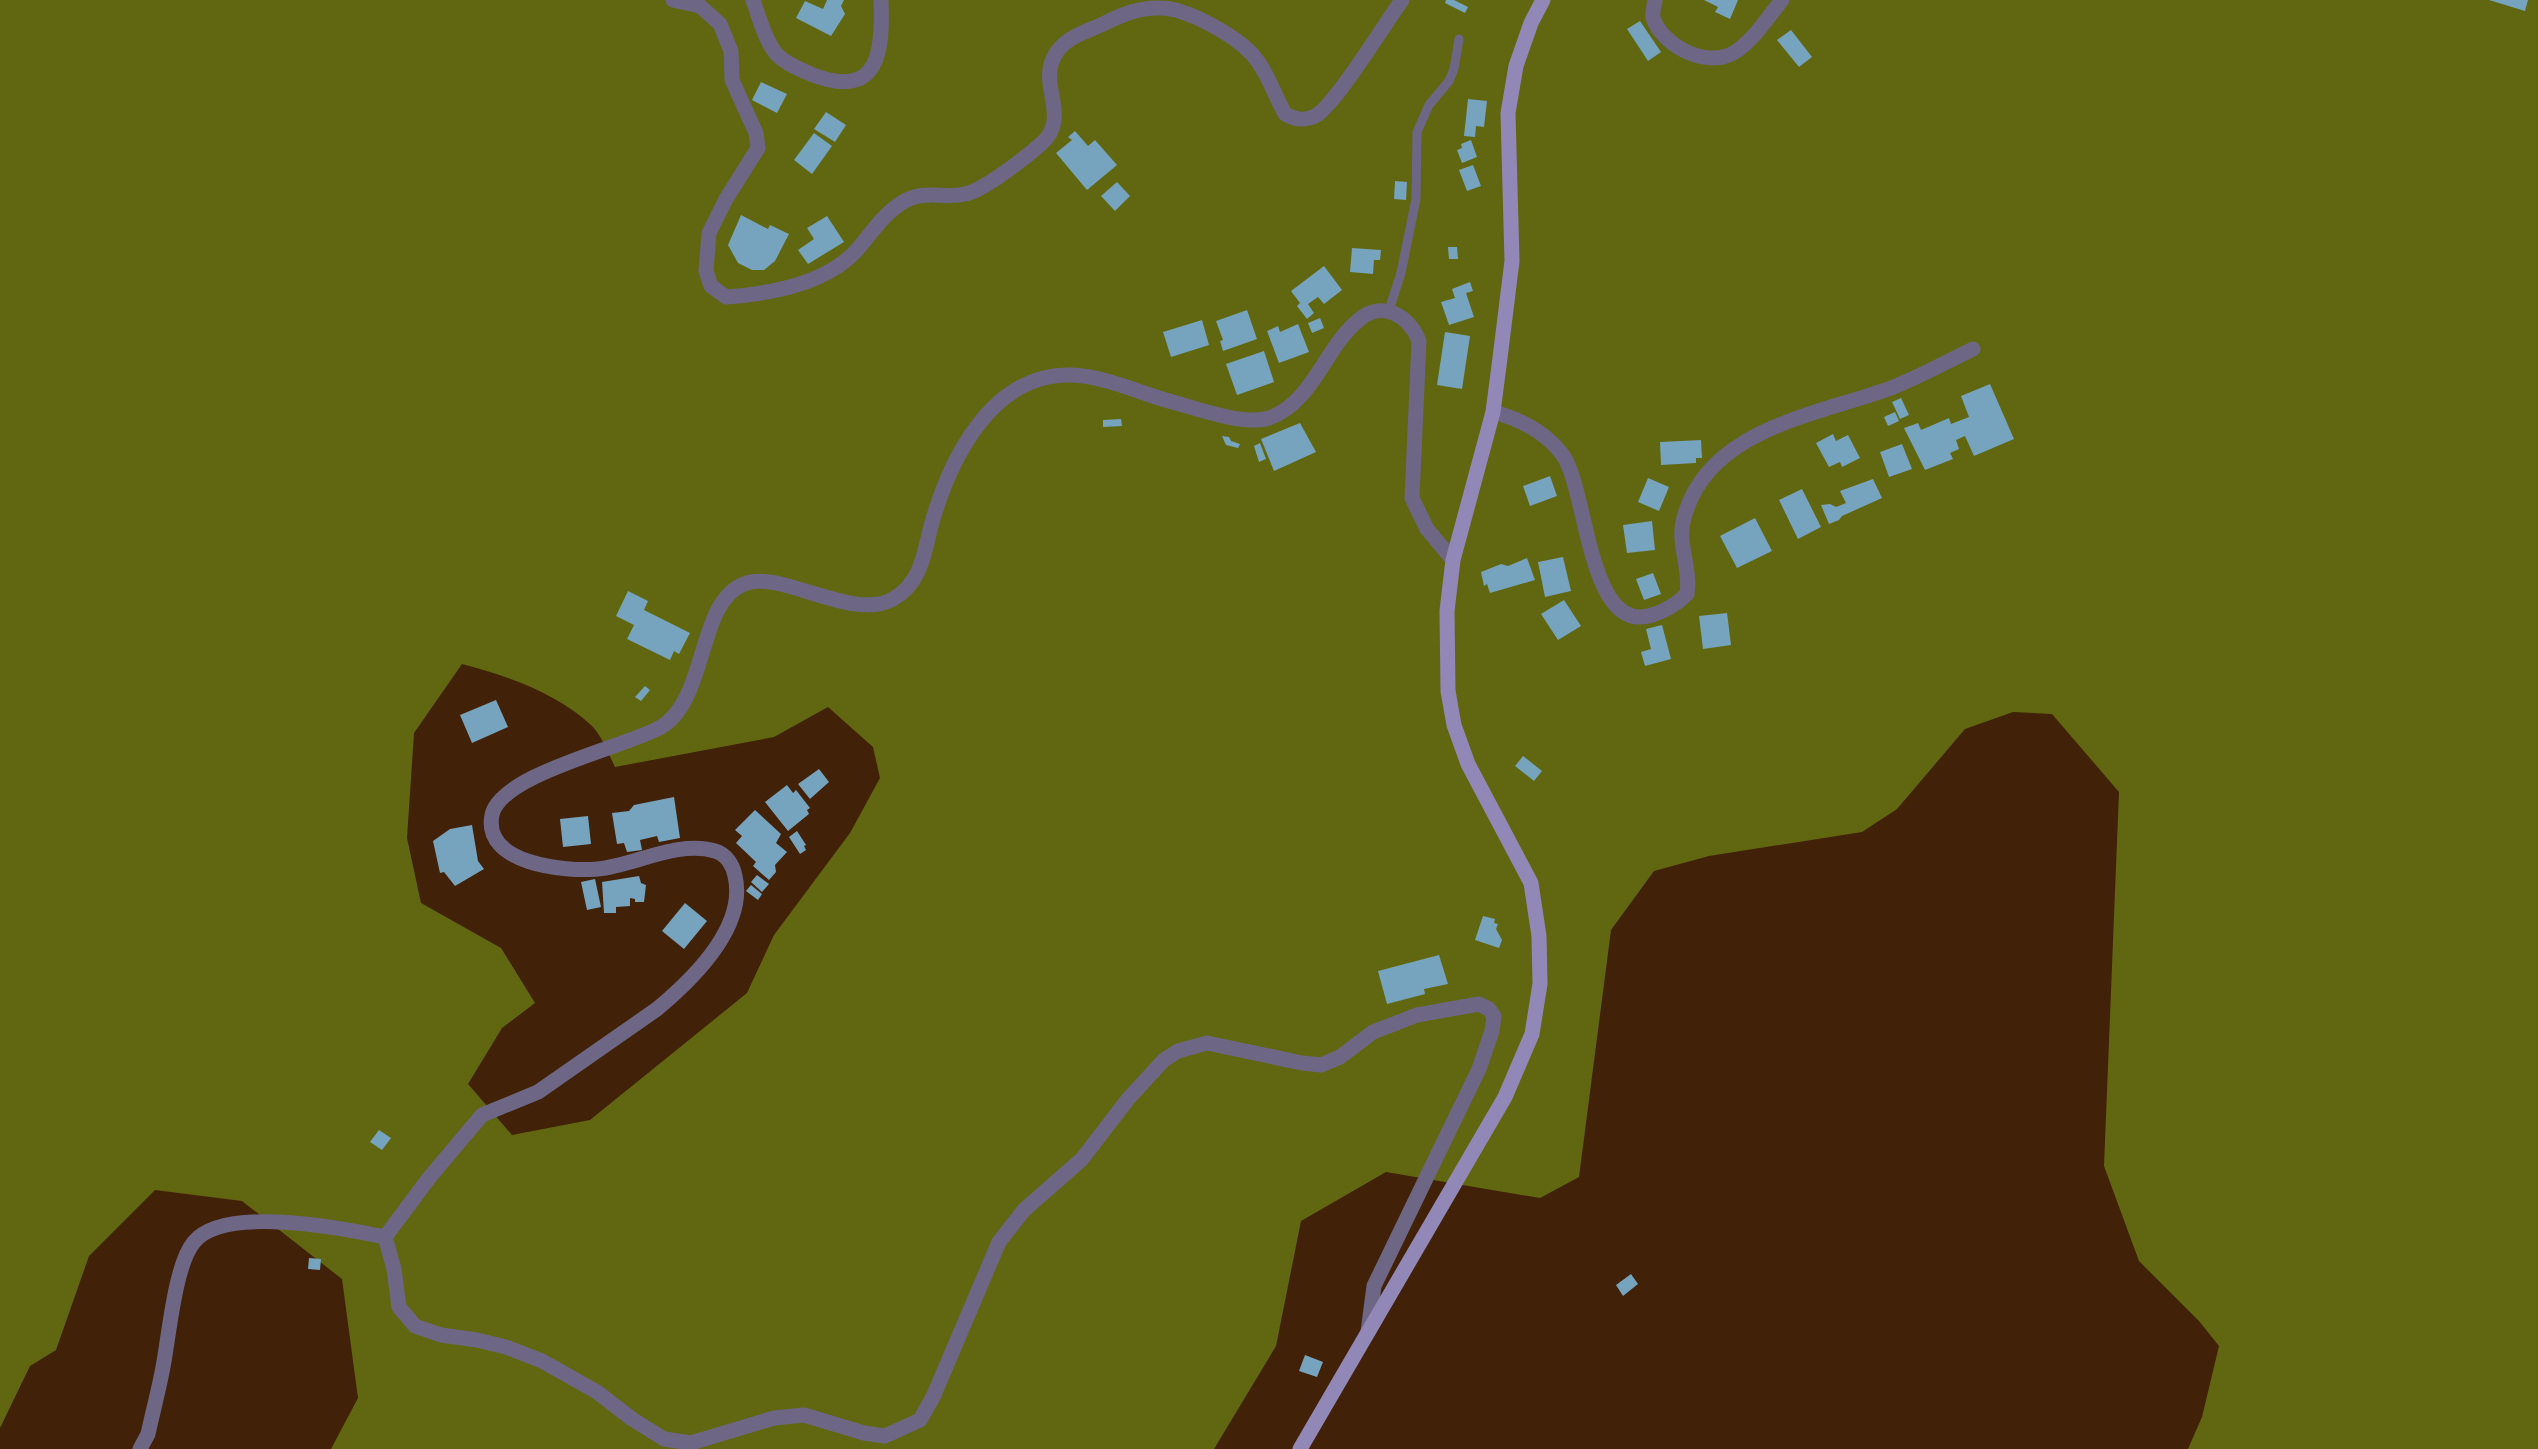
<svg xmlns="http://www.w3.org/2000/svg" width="2538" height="1449" font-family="'Noto Sans',sans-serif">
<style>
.forest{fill:#616710;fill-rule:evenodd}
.building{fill:#76a3bd}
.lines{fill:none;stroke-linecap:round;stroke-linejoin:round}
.lane{stroke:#6d6785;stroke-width:9}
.street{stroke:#6d6785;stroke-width:15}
.secondary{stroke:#9288b8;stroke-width:15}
</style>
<rect width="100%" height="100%" fill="#422109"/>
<!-- forest -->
<path class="forest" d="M0,0h2538v1449h-350l14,-32 17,-71 -20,-25 -60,-60 -35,-95 15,-374 -67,-78 -39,-2 -48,17 -68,80 -35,23 -153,24 -55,15 -43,59 -32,247 -39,21 -154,-26 -85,49 -25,125 -62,103h-883l27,-51 -16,-119 -100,-78 -87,-11 -66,66 -33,94 -26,16 -30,62zM462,664c46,12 95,29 130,62 10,10 17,29 23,41l159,-30 54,-30 45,40 7,31 -30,55 -76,102 -27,58 -157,127 -78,15 -44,-51 34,-56 33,-25 -34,-55 -80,-45 -14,-65 7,-105z"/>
<!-- building -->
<g class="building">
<polygon points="827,0 844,0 841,6 845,14 831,36 796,18 805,1 823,9"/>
<polygon points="1446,0 1454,0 1468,7 1465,13 1445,3"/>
<polygon points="1704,0 1738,0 1730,19 1715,12 1718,7"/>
<polygon points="2489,0 2528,0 2525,11"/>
<polygon points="1640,21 1661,52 1648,61 1627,29"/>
<polygon points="1791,30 1812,57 1799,67 1777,40"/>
<polygon points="761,82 787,94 777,113 752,100"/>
<polygon points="1468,99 1487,101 1484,127 1476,126 1475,137 1464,136"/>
<polygon points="826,112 846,125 835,142 814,129"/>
<polygon points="1075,131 1088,146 1095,140 1117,165 1087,190 1056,153 1072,140 1068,137"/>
<polygon points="814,133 832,146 812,174 794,160"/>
<polygon points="1471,140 1477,157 1462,163 1457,150 1462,148 1461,144"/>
<polygon points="1473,165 1481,186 1467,191 1459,170"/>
<polygon points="1395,181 1407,182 1406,200 1394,199"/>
<polygon points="1117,182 1130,196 1115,211 1101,196"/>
<polygon points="741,215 768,229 770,225 789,234 775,261 764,270 752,270 738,263 728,245"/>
<polygon points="827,216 844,242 808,264 798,250 814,239 807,228"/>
<polygon points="1448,247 1457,247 1458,259 1449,259"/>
<polygon points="1352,248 1381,250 1380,260 1374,260 1373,274 1350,272"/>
<polygon points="1324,266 1342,290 1324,304 1318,297 1308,304 1314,313 1307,319 1297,306 1300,303 1291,291"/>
<polygon points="1470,282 1473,291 1466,293 1474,317 1449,325 1441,302 1455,298 1452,289"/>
<polygon points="1247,310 1257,339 1223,351 1220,341 1223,340 1216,321"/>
<polygon points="1320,318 1324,328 1312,333 1308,323"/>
<polygon points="1202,320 1209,345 1171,357 1163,332"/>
<polygon points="1298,324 1309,352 1279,363 1267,331 1278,326 1280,332"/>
<polygon points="1445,332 1470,336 1462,389 1437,385"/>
<polygon points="1264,351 1274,382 1237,395 1226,364"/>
<polygon points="1990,384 2014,439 1974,456 1965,436 1956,440 1959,449 1950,453 1953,459 1925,470 1904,428 1918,423 1921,430 1949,418 1951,424 1969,417 1961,396"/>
<polygon points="1901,398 1909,415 1900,419 1892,402"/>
<polygon points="1895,412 1899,421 1888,426 1884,417"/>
<polygon points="1121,419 1122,426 1103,427 1103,420"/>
<polygon points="1300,423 1316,452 1274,471 1261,439"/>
<polygon points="1833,434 1836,441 1848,435 1860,458 1842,467 1840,462 1829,467 1816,443"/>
<polygon points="1222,436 1229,437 1231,441 1240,444 1238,448 1226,445"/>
<polygon points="1701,440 1702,458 1696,458 1696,463 1661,465 1660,442"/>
<polygon points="1260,443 1266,459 1259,462 1254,446"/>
<polygon points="1902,444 1912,469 1889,477 1880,452"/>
<polygon points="1550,476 1557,496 1530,506 1523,486"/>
<polygon points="1648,478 1669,487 1659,511 1638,502"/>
<polygon points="1873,479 1882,498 1842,516 1839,520 1829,524 1821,505 1830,504 1836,507 1846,503 1840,491"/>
<polygon points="1802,489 1821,527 1798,539 1779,500"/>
<polygon points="1755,518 1772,551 1737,568 1720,536"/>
<polygon points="1652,521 1655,550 1627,553 1623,525"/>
<polygon points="1563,557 1571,591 1545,597 1538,562"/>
<polygon points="1527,558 1535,580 1490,593 1487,584 1484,586 1481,572 1501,564 1508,566"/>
<polygon points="1653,573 1661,594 1644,600 1636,579"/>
<polygon points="628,591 648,601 644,610 690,633 679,654 674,651 670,660 627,639 634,625 616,616"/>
<polygon points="1564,600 1581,626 1558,640 1541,614"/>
<polygon points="1727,613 1731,645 1703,649 1699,616"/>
<polygon points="1662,625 1671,659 1645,666 1641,652 1651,649 1646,629"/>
<polygon points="645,686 650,690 641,701 635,697"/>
<polygon points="496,700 508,727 472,743 460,715"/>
<polygon points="1523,756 1542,771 1534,781 1515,766"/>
<polygon points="819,769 829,782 810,799 798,784"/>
<polygon points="787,785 793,793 796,790 810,808 807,810 809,814 788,831 765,802"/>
<polygon points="674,797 680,838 659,842 657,836 640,840 642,850 627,852 624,843 617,844 612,813 629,811 634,805"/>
<polygon points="755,810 781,834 776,843 787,852 775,865 776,872 769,880 753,866 756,862 736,843 742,836 735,830"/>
<polygon points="588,816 591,844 563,847 560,819"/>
<polygon points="472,825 478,861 484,869 455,886 444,872 440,873 433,841 450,829"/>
<polygon points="797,831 806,845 804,846 806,850 800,854 789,837"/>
<polygon points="757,875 769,884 762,892 751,882"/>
<polygon points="639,876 641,883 646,885 644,902 635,902 635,899 630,898 630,906 616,907 616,913 604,913 602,882"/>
<polygon points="595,879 601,907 587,910 581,882"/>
<polygon points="751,885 762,894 758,900 746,891"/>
<polygon points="685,903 707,921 684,949 662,931"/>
<polygon points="1483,916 1495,919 1494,923 1498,924 1496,929 1502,940 1499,948 1475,940"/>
<polygon points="1439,955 1448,984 1424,989 1425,994 1387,1004 1378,971"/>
<polygon points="379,1130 391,1138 382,1150 370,1142"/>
<polygon points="309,1258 321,1259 320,1270 308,1269"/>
<polygon points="1631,1274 1638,1284 1623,1296 1616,1285"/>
<polygon points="1305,1355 1323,1362 1317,1377 1299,1371"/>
</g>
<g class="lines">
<!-- lane -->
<polyline class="lane" points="1389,310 1401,273 1416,199 1417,132 1429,105 1449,81 1454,69 1459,39"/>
<!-- street -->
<g class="street">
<path d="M673,0l27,6 20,18 11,27 1,29 24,53 2,15 -32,51 -17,34 -3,38 5,15 15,11c42,-3 99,-13 130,-46 15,-17 27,-37 47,-49 21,-13 40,-3 62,-8 18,-3 61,-37 76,-50 31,-27 -4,-59 14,-89 10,-18 31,-23 48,-31 18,-9 36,-17 57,-16 27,0 74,27 92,46 15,17 22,40 33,60 10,6 19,7 30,2 19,-9 71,-94 87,-116"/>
<path d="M753,0c6,17 11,37 21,51 7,11 28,19 39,24 67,25 70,-25 68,-75"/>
<path d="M1655,0c-1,6 -3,13 -2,18 10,29 55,51 82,34 19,-12 33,-35 47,-52"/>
<path d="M1493,412c27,7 52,20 69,42 26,34 25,182 90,161 13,-4 25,-11 35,-21 4,-24 -9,-49 -4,-72 21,-93 134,-107 208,-134 28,-11 55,-26 82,-39"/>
<path d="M385,1237l44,-59 53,-63 56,-23 119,-83c36,-30 90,-82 78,-133 -2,-11 -9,-22 -20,-25 -37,-11 -80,14 -117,18 -33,3 -116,-5 -106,-54 8,-41 134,-68 169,-88 47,-28 36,-125 83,-143 36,-15 108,38 149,15 28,-16 31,-45 38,-73 18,-65 60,-153 140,-151 32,1 67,17 98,26 26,7 75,25 100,17 45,-16 56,-72 91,-99 23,-19 49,-3 59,22l-7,157 15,31 26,31"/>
<polyline points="385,1237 394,1269 399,1307 415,1326 441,1335 477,1340 506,1347 542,1361 597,1392 632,1419 664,1439 691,1443 774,1418 804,1415 864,1433 885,1436 920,1420 933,1397 999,1242 1024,1210 1082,1159 1128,1099 1164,1060 1178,1051 1207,1043 1302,1063 1321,1065 1340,1057 1373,1032 1417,1015 1479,1004 1489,1009 1494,1016 1492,1031 1479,1069 1374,1286 1368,1332"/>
<path d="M140,1449l8,-15c5,-23 11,-45 15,-67 6,-31 12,-103 31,-125 30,-37 148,-14 191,-5"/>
</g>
<!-- secondary -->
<polyline class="secondary" points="1300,1449 1505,1097 1532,1034 1540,984 1539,936 1531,883 1468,764 1454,725 1448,691 1447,611 1453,560 1493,412 1500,358 1512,261 1508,113 1516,66 1531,23 1543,0"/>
</g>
</svg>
